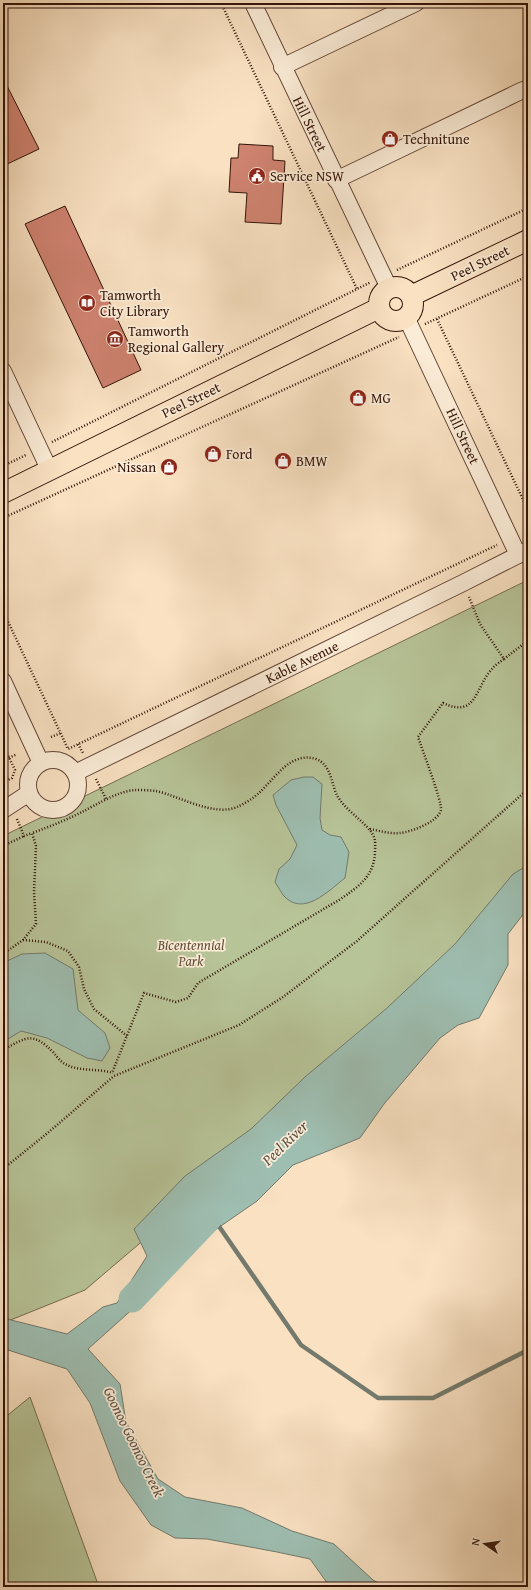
<svg xmlns="http://www.w3.org/2000/svg" width="531" height="1590" font-family="'Gentium Book Plus',serif">
<style>
.green{fill:#b7c498;stroke:#756c50}
.water{fill:#9ebeb1;stroke:#737a6d}
.lines{fill:none;stroke-linecap:round;stroke-linejoin:round}
.stream{stroke:#737a6d;stroke-width:4.5}
.river{stroke:#9ebeb1;stroke-width:27}
.building{fill:#ce8270;stroke:#331307}
.minor-casing{stroke:#644636;stroke-width:18}
.major-casing{stroke:#331307;stroke-width:22}
.path{stroke:#331307;stroke-width:2.5;stroke-dasharray:1 2;stroke-linecap:butt}
.minor{stroke:#fbecd7;stroke-width:16}
.major{stroke:#f9e1c2;stroke-width:20}
.labels{text-anchor:middle;stroke-width:3.5;stroke-linejoin:round;paint-order:stroke}
.street-label{font-size:14px;fill:#331307;stroke:#fbecd7}
.poi-label{font-size:14px;fill:#331307;stroke:#fbecd7;text-anchor:start}
.park-label{font-size:14px;font-style:italic;fill:#61513a;stroke:#fbecd7}
.water-label{font-size:15px;font-style:italic;fill:#584f42;stroke:#fbecd7}
</style>
<rect width="100%" height="100%" fill="#f9e1c2"/>
<filter id="stains"><feTurbulence type="fractalNoise" baseFrequency=".005" numOctaves="4"/><feColorMatrix values="0 0 0 0 .2 0 0 0 0 .09 0 0 0 0 .02 0 0 0 .5 -.17"/></filter>
<radialGradient id="worn" r=".72"><stop offset=".6" stop-color="#630" stop-opacity="0"/><stop offset="1" stop-color="#630" stop-opacity=".3"/></radialGradient>
<!-- green -->
<g class="green">
<polygon points="528,580 528,879 465,966 85,1290 3,1323 3,836"/>
<polygon points="30,1397 99,1587 3,1587 3,1419"/>
</g>
<!-- water -->
<g class="water">
<path d="M304,777h9l9,7 -2,34 2,12 8,5 11,2 8,15 -4,26c-17,13 -42,40 -62,17 -3,-4 -5,-9 -8,-13l4,-13 11,-10 7,-14 -21,-40 -3,-10 18,-15z"/>
<polygon points="528,865 528,908 508,934 508,965 479,1018 458,1025 440,1038 384,1104 360,1138 293,1165 257,1201 205,1237 158,1254 157,1277 136,1306 88,1349 120,1384 126,1422 158,1479 185,1497 242,1508 292,1531 334,1544 373,1580 385,1587 330,1587 310,1559 277,1552 207,1539 175,1538 151,1525 120,1481 90,1403 67,1369 8,1350 3,1350 3,1318 67,1334 103,1307 117,1303 147,1256 134,1229 185,1176 251,1129 305,1077 387,1008 455,944 513,874"/>
<polygon points="45,953 73,969 78,1010 105,1033 110,1048 102,1061 87,1058 47,1038 21,1031 3,1042 3,963 22,954"/>
</g>
<g class="lines">
<!-- stream -->
<polyline class="stream" points="216,1222 301,1345 378,1398 433,1398 528,1350"/>
<!-- river -->
<polyline class="river" points="132,1299 208,1219"/>
</g>
<!-- building -->
<g class="building">
<polygon points="3,78 39,149 3,166"/>
<polygon points="239,144 273,146 273,160 285,161 281,224 245,222 247,193 229,192 231,158 238,158"/>
<polygon points="65,206 141,370 103,388 25,224"/>
</g>
<g class="lines">
<!-- minor casing -->
<g class="minor-casing">
<g id="minor">
<polyline points="253,3 389,288"/>
<polyline points="282,67 416,3"/>
<polyline points="336,180 523,90"/>
<polyline points="406,317 518,555"/>
<polyline points="3,371 49,469"/>
<polyline points="3,681 41,763"/>
<circle cx="53" cy="785" r="25"/>
<polyline points="75,773 463,583 528,550"/>
<polyline points="3,810 29,793"/>
</g>
</g>
<!-- major casing -->
<g class="major-casing">
<g id="major">
<circle cx="396" cy="304" r="17"/>
<polyline points="411,296 528,240"/>
<polyline points="3,493 379,308"/>
</g>
</g>
<!-- path -->
<g class="path">
<polyline points="221,3 357,289"/>
<polyline points="397,270 528,208"/>
<polyline points="437,319 528,510"/>
<polyline points="425,324 528,276"/>
<polyline points="52,442 371,282"/>
<polyline points="3,466 26,455"/>
<polyline points="3,518 399,337"/>
<polyline points="3,611 68,749 497,545"/>
<polyline points="504,659 526,642 528,642"/>
<polyline points="51,737 61,733"/>
<polyline points="78,744 83,753"/>
<polyline points="3,745 15,770 12,778 3,782"/>
<polyline points="9,758 17,754"/>
<polyline points="96,779 106,799"/>
<polyline points="17,819 24,836 32,833"/>
<path d="M370,829c10,2 20,5 30,4 11,-1 38,-11 41,-23 1,-9 -19,-61 -23,-73l25,-34c34,16 32,-16 49,-34 3,-4 8,-7 12,-10l-24,-35 -11,-27"/>
<polyline points="3,846 24,836"/>
<polyline points="23,940 46,942 68,951 79,967 84,989 94,1009 127,1036"/>
<path d="M3,954l20,-14 13,-16 -2,-32 2,-46 -4,-13c17,-6 34,-13 50,-21 14,-7 36,-21 53,-22 6,0 14,0 21,1 23,5 58,26 81,16 7,-3 17,-9 23,-15 15,-14 31,-41 56,-33 16,6 15,26 22,38 10,16 27,24 35,38 3,5 2,11 2,17 -1,25 -17,35 -36,48l-141,83 -10,15 -12,4 -32,-9 -32,80"/>
<path d="M3,1050c25,-14 30,-18 51,3 3,4 7,9 11,11 14,8 33,4 48,9"/>
<polyline points="3,1167 8,1165 50,1131 114,1076 239,1025 283,997 357,941 528,789"/>
</g>
<!-- minor -->
<use href="#minor" class="minor"/>
<!-- major -->
<use href="#major" class="major"/>
</g>
<!-- icons -->
<defs>
<g id="shop-disc" transform="scale(0.9)"><circle r="9.5" fill="#8f2418" stroke="#fbecd7"/><path d="M-5-2.5h2.3a2.7 3.5 0 0 1 5.4 0H5L5.5 6h-11ZM-1.5-2.5h3a1.5 2.3 0 0 0-3 0Z" fill="#fff"/></g>
<g id="civic-disc" transform="scale(0.9)"><circle r="9.5" fill="#8f2418" stroke="#fbecd7"/><path d="M-.6-6.5H3V-4.5H.6V-3L4-1V1h2V6H-6V1h2V-1L-.6-3ZM-1.2 2.5V6h2.4V2.5Z" fill="#fff"/></g>
<g id="library-disc" transform="scale(0.9)"><circle r="9.5" fill="#8f2418" stroke="#fbecd7"/><path d="M-6-4Q-3-5.5-.7-3.5V5Q-3 3-6 4ZM6-4Q3-5.5 .7-3.5V5Q3 3 6 4Z" fill="#fff"/></g>
<g id="museum-disc" transform="scale(0.9)"><circle r="9.5" fill="#8f2418" stroke="#fbecd7"/><path d="M0-6L6-3V-2H-6V-3ZM-5-1h2V3h-2ZM-1-1h2V3h-2ZM3-1h2V3H3ZM-6 4H6V6H-6Z" fill="#fff"/></g>
</defs>
<g fill-rule="evenodd">
<use href="#shop-disc" x="390" y="139"/>
<use href="#civic-disc" x="257" y="176"/>
<use href="#library-disc" x="87" y="303"/>
<use href="#museum-disc" x="115" y="339"/>
<use href="#shop-disc" x="358" y="398"/>
<use href="#shop-disc" x="213" y="454"/>
<use href="#shop-disc" x="283" y="461"/>
<use href="#shop-disc" x="169" y="467"/>
</g>
<g class="labels">
<!-- street labels -->
<g class="street-label">
<text transform="translate(310 124) rotate(64)" y="5">Hill Street</text>
<text transform="translate(480 263) rotate(-26)" y="5">Peel Street</text>
<text transform="translate(191 400) rotate(-26)" y="5">Peel Street</text>
<text transform="translate(463 436) rotate(65)" y="5">Hill Street</text>
<text transform="translate(302 662) rotate(-26)" y="5">Kable Avenue</text>
</g>
<!-- poi labels -->
<g class="poi-label">
<text x="403" y="144">Technitune</text>
<text x="270" y="181">Service NSW</text>
<text x="100" y="300">Tamworth<tspan x="100" dy="16">City Library</tspan></text>
<text x="128" y="336">Tamworth<tspan x="128" dy="16">Regional Gallery</tspan></text>
<text x="371" y="403">MG</text>
<text x="226" y="459">Ford</text>
<text x="296" y="466">BMW</text>
<text x="156" y="472" text-anchor="end">Nissan</text>
</g>
<!-- park labels -->
<g class="park-label">
<text x="191" y="950">Bicentennial<tspan x="191" dy="16">Park</tspan></text>
</g>
<!-- water labels -->
<g class="water-label">
<text transform="translate(285 1143) rotate(-44)" y="5">Peel River</text>
<text transform="translate(134 1442) rotate(64)" y="5">Goonoo Goonoo Creek</text>
</g>
</g>
<!-- margin -->
<rect width="531" height="1590" fill="none" stroke="#f9e1c2" stroke-width="16"/>
<rect x="4" y="4" width="523" height="1582" fill="none" stroke="#331307" stroke-width="2"/>
<rect x="8" y="8" width="515" height="1574" fill="none" stroke="#331307"/>
<!-- north arrow -->
<g transform="translate(485 1544) rotate(283)" stroke="#fbecd7" stroke-width="3" paint-order="stroke">
<path d="M0-3L7 15L0 10L-7 15Z" fill="#331307"/>
<text y="-6" font-size="11" font-weight="bold" text-anchor="middle" fill="#331307">N</text>
</g>
<rect width="100%" height="100%" filter="url(#stains)"/>
<rect width="100%" height="100%" fill="url(#worn)"/>
</svg>
